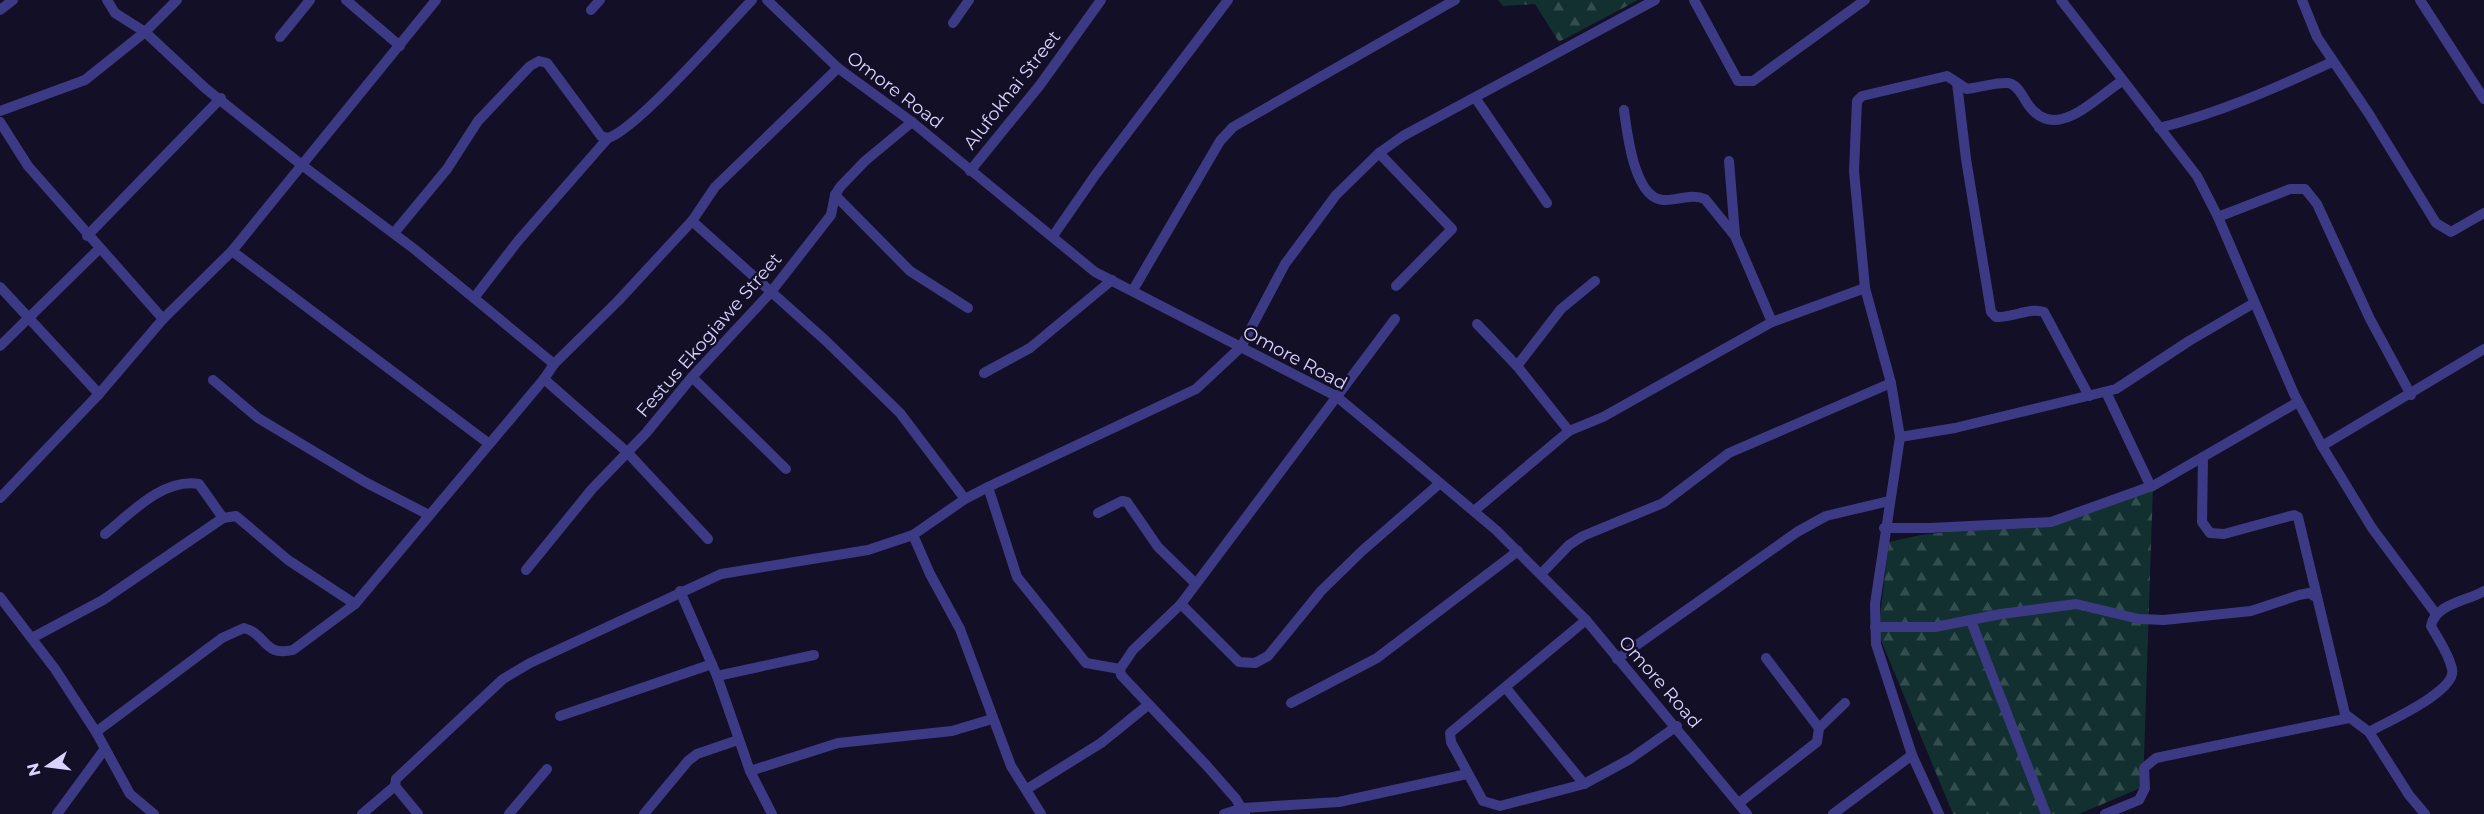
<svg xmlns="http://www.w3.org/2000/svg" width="2484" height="814" font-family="Montserrat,sans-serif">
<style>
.forest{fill:url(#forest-firs)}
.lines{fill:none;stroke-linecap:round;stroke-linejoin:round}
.street{stroke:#3d3a85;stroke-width:10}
.labels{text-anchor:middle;stroke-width:5;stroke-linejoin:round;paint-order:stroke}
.street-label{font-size:18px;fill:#d9d4ff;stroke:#130f26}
</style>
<defs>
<pattern id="forest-firs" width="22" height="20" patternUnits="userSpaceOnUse" patternTransform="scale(1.5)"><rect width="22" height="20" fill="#12302f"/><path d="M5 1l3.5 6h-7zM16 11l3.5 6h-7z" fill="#344d4e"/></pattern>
</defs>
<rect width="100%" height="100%" fill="#130f26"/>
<!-- forest -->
<g class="forest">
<polygon points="1498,0 1638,0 1559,42 1535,4 1503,6"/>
<polygon points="2153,486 2143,787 2079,814 1953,814 1878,633 1889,542 1921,535 2050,521"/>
</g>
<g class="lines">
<!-- street -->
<g class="street">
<polyline points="107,0 115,13 145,32 205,88 303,166 413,248 554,364"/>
<polyline points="346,0 400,46"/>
<polyline points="767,0 838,68 912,122 1095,272 1336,396 1395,445 1496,530 1586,620 1747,814"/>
<polyline points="1694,0 1738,81 1753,81 1865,0"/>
<polyline points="2061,0 2197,176 2218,217 2294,394 2322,446 2372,528 2436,614"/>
<polyline points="2302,0 2317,37 2369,114 2436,223 2451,232 2484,213"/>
<polyline points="2420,0 2484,99"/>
<polyline points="0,10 13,0"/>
<polyline points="591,10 600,0"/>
<polyline points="953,23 969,0"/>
<polyline points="280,37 310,0"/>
<path d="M1957,83l9,76 25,153 5,5c17,1 33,-10 48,-5l45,84"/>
<polyline points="1476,99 1547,203"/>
<path d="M1624,110c3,22 10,88 39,90 14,1 28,-7 42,-1l30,37 37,86"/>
<polyline points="0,111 85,80 145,32 177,0"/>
<polyline points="0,122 28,166 163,319"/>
<path d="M2159,128c60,-15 117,-40 173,-66"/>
<polyline points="1379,153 1452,229 1396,286"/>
<polyline points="1729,161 1735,235"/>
<polyline points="970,171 1040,85 1101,0"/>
<polyline points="835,195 910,271 968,308"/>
<polyline points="2218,217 2290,189 2305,189 2317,204 2370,319 2411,395"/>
<polyline points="692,221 825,340 900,413 965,499"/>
<path d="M394,233l53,-64 31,-48 52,-55 9,-5 8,2 54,73 7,2c28,-8 118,-111 144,-138"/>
<polyline points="87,236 221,98"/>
<polyline points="1053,236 1096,174 1228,0"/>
<polyline points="232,251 488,443"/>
<polyline points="0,287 99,394"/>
<polyline points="1133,290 1220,141 1233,127 1455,0"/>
<polyline points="474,298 518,241 608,138"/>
<polyline points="1477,324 1517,366 1569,431"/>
<polyline points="0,346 99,249"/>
<polyline points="1517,366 1561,309 1595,281"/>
<polyline points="984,373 1030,348 1112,280"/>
<polyline points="692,377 786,469"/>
<polyline points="544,379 627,452 708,539"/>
<polyline points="213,380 258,418 365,482 429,515"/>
<polyline points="2106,392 2151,487 2298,402"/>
<polyline points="1900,437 1955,428 2116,389 2189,341 2254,303"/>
<polyline points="2322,446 2484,349"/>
<polyline points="2203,457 2202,522 2210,533 2224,534 2294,515 2298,517 2345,714 2369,732 2409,795 2425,814"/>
<polyline points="988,487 1017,577 1086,663 1120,669"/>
<polyline points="0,498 99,394 163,319 232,251 436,0"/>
<polyline points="1474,511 1569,431 1603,417 1772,322 1865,288"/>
<polyline points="1098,513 1122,501 1127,502 1158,547 1195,583"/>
<polyline points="1884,528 1930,528 2051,522 2149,487"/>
<path d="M105,534c26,-21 58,-56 94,-50l24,34"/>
<polyline points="913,535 930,574 960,629 1011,766 1041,814"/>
<polyline points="526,570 592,489 646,433 692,377 771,292 831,215 835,195 840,187 865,161 912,122"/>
<polyline points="1541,574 1569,545 1583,536 1663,503 1729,453 1891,383"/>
<polyline points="680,591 717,676 750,771 772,814"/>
<polyline points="0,597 55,669 96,732 130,794 154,814"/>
<polyline points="1181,604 1239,662 1255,663 1268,656 1321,591 1362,551 1439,484"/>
<polyline points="1586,620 1450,733 1451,742 1483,801 1500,806 1584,784 1630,759 1677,726"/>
<polyline points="1971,621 2046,814"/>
<polyline points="1875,627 1935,627 2001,614 2076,604 2139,619 2164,620 2251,611 2299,595 2309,593 2314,596"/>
<polyline points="32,638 103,600 223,518 236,516 288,560 355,604"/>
<polyline points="1617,659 1797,532 1826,516 1889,501"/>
<polyline points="717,676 814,655"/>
<polyline points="1506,688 1584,784"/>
<polyline points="1291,703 1377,658 1518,551"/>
<polyline points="560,716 712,664"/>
<polyline points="1819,728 1845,703"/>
<path d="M96,732l126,-94 22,-10c23,6 19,29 49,22l62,-46 189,-225 10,-15 64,-63 74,-80 23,-34 123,-119"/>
<path d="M2369,732c17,-10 89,-41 83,-63 -3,-15 -14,-30 -21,-43 4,-22 36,-25 53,-35"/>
<polyline points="750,771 838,743 952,731 992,719"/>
<polyline points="1027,789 1101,743 1148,705"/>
<polyline points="1739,803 1817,742 1819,728 1766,658"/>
<polyline points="57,814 104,750"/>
<polyline points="362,814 395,786"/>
<polyline points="418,814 395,786 396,779 503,679 530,663 721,574 868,550 913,535 965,499 988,487 1196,389 1241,347 1285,264 1336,195 1379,153 1403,136 1655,0"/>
<polyline points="509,814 547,769"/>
<polyline points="644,814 688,761 697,754 738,740"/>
<polyline points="1224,814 1243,808 1339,802 1467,774"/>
<polyline points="1245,814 1236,799 1207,766 1121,675 1120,669 1133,650 1181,604 1395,319"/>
<polyline points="1833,814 1912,755"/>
<path d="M1939,814l-27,-59 -36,-111 -1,-40 25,-167 -9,-54 -26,-95 -11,-117 3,-70 5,-5 85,-20 20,13c12,-1 28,-7 41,-6 8,1 12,9 16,15 27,49 66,4 98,-17"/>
<polyline points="2105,814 2139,800 2145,788 2144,768 2156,758 2349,718"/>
</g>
</g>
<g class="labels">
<!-- street labels -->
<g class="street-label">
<text transform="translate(895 90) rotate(37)" y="6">Omore Road</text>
<text transform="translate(1012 90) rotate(-52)" y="6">Alufokhai Street</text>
<text transform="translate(709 335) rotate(-49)" y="6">Festus Ekogiawe Street</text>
<text transform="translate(1295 358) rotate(28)" y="6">Omore Road</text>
<text transform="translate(1660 682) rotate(49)" y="6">Omore Road</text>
</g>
</g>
<!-- north arrow -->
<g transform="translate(48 766) rotate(256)" stroke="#130f26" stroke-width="4.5" paint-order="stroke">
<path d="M0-4.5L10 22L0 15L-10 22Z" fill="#d9d4ff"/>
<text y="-9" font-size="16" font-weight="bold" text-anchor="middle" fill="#d9d4ff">N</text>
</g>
</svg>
